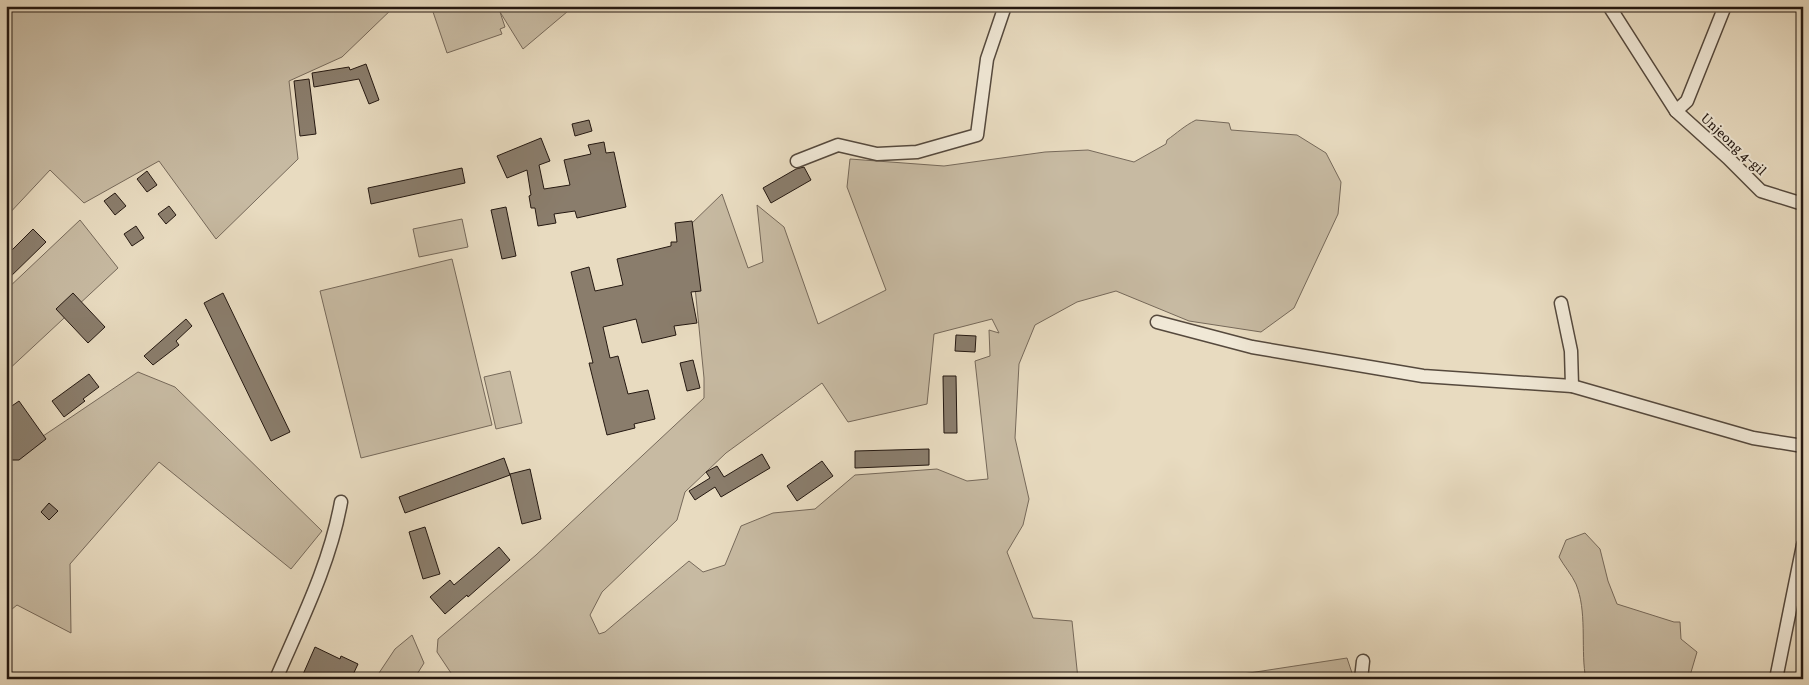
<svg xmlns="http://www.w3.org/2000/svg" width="1809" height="685" font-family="Vollkorn,serif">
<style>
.green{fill:#c7baa2;stroke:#76695a;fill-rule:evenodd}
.building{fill:#8a7d6c;stroke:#241811}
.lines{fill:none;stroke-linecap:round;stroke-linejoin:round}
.minor-casing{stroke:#55493d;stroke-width:15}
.minor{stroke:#f0e8d6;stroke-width:12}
.labels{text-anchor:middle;stroke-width:4;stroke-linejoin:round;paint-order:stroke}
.street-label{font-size:14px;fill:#241811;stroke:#f0e8d6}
</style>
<rect width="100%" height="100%" fill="#e8dbc0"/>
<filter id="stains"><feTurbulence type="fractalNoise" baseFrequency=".004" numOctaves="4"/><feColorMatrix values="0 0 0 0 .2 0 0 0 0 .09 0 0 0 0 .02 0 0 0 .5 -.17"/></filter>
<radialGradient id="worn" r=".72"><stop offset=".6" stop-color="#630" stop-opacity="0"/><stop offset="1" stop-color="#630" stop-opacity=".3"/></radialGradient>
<!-- green -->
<g class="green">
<polygon points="6,6 395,6 342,57 289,81 298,159 216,239 159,161 84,203 50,170 6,217"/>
<polygon points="431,6 574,6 523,49 500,12 505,27 500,29 502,34 447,53"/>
<path d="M1196,120l33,3 2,7 66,5 29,18 15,29 -3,32 -44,94 -33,24 -72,-11 -73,-30 -39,11 -42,23 -16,39 -4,74 14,61 -6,26 -16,27 26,66 39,3 6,58h-623l-18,-27 1,-13 98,-84 168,-157v-20l-15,-152 33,-32 26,74 15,-6 -6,-57 27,22 34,97 68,-34 -39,-103 3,-28 94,7 101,-14 43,-2 46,12 32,-18 1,-4c10,-7 17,-14 29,-20zM992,319l7,14 -10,-3 1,26 -15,5 13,118 -21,2 -30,-12 -82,6 -40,34 -42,4 -32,13 -16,39 -22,7 -14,-11 -84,71 -6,2 -9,-19 12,-23 75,-72 8,-28 41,-39 96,-70 26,39 79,-18 7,-70z"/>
<polygon points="462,219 468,247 419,257 413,229"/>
<polygon points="80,220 118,268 6,372 6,290"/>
<polygon points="452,259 492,425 361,458 320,291"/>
<polygon points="510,371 522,423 496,429 484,377"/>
<polygon points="138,372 175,387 322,531 291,569 159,462 70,564 71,633 17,605 6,614 6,461"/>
<path d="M1585,533l15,16 8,32 9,23 57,18h6l1,17 16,13 -8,27h-110l6,-5c-4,-29 2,-63 -9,-90 -4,-9 -12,-18 -17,-27l7,-17z"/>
<polygon points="412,635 424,663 414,679 375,679 395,649"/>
<polygon points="1347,658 1352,673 1349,679 1230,679 1236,675"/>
</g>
<!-- building -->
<g class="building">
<polygon points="366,64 379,100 369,104 359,79 314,87 312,73 349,67 350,70"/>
<polygon points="309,79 316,134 300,136 294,81"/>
<polygon points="589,120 592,131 575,136 572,124"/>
<polygon points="541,138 550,161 539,165 544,189 570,185 564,160 591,154 588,145 604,142 606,153 614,152 626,207 577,218 575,211 554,214 556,223 538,226 535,208 531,208 529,196 531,195 527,170 507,178 497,156"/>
<polygon points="804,167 811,180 771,203 763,188 796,169"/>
<polygon points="462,168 465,183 371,204 368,188"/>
<polygon points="147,171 157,185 147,192 137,179"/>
<polygon points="115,193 126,206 115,215 104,201"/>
<polygon points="169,206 176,215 166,224 158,214"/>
<polygon points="506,207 516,256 502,259 491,210"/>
<polygon points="692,221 701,291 691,292 697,323 674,326 676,335 642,343 636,319 603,327 610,358 618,356 628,394 648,390 655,419 634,424 635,428 607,435 589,363 593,363 571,272 589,267 595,291 623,285 617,259 671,246 671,242 677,242 675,223"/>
<polygon points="136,226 144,238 132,246 124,234"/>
<polygon points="33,229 46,242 6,281 6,256"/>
<polygon points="73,293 105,327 88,343 56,309"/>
<polygon points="223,293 290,432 271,441 204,303"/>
<polygon points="186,319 192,326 176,341 179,345 153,365 144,356"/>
<polygon points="956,335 976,336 975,352 955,351"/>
<polygon points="693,360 700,388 687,391 680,363"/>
<polygon points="89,374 99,387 83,399 85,401 64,417 52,401"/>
<polygon points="943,376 956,376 957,433 944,433"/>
<polygon points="19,401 46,439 19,460 6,460 6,410"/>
<polygon points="929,449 929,465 855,468 855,451"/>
<polygon points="762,454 770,468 721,497 715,487 695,500 689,491 710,478 706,472 717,466 724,477"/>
<polygon points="504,458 510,475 405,513 399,497"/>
<polygon points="822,461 833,476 797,501 787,486"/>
<polygon points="530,469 541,519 522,524 510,474"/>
<polygon points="49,503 58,511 49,520 41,512"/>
<polygon points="425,527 440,574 423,579 409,532"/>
<polygon points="499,547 510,560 468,597 467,595 445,614 430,597 450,580 454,585"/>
<polygon points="315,647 340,659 341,656 358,664 351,679 301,679"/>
</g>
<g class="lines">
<!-- minor casing -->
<g class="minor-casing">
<g id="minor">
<polyline points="1609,6 1676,111 1728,158 1761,191 1803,204"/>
<polyline points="1676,111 1687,101 1725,6"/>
<polyline points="797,161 838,145 877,154 917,152 977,135 987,59 1005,6"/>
<polyline points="1561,303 1571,351 1572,386"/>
<polyline points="1157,322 1252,347 1423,376 1572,386 1753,438 1803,446"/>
<path d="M276,679c25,-58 54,-115 65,-177"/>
<polyline points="1361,679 1363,661"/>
<polyline points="1776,679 1803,545"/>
</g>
</g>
<!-- minor -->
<use href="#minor" class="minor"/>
</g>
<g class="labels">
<!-- street labels -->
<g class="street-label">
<text transform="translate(1734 144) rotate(43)" y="5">Unjeong 4-gil</text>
</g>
</g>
<!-- margin -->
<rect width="1809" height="685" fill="none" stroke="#e8dbc0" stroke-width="25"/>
<rect x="8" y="8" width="1794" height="670" fill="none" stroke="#241811" stroke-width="2.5"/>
<rect x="12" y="12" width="1784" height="660" fill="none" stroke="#241811"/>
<rect width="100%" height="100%" filter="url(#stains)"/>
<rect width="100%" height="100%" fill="url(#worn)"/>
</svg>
